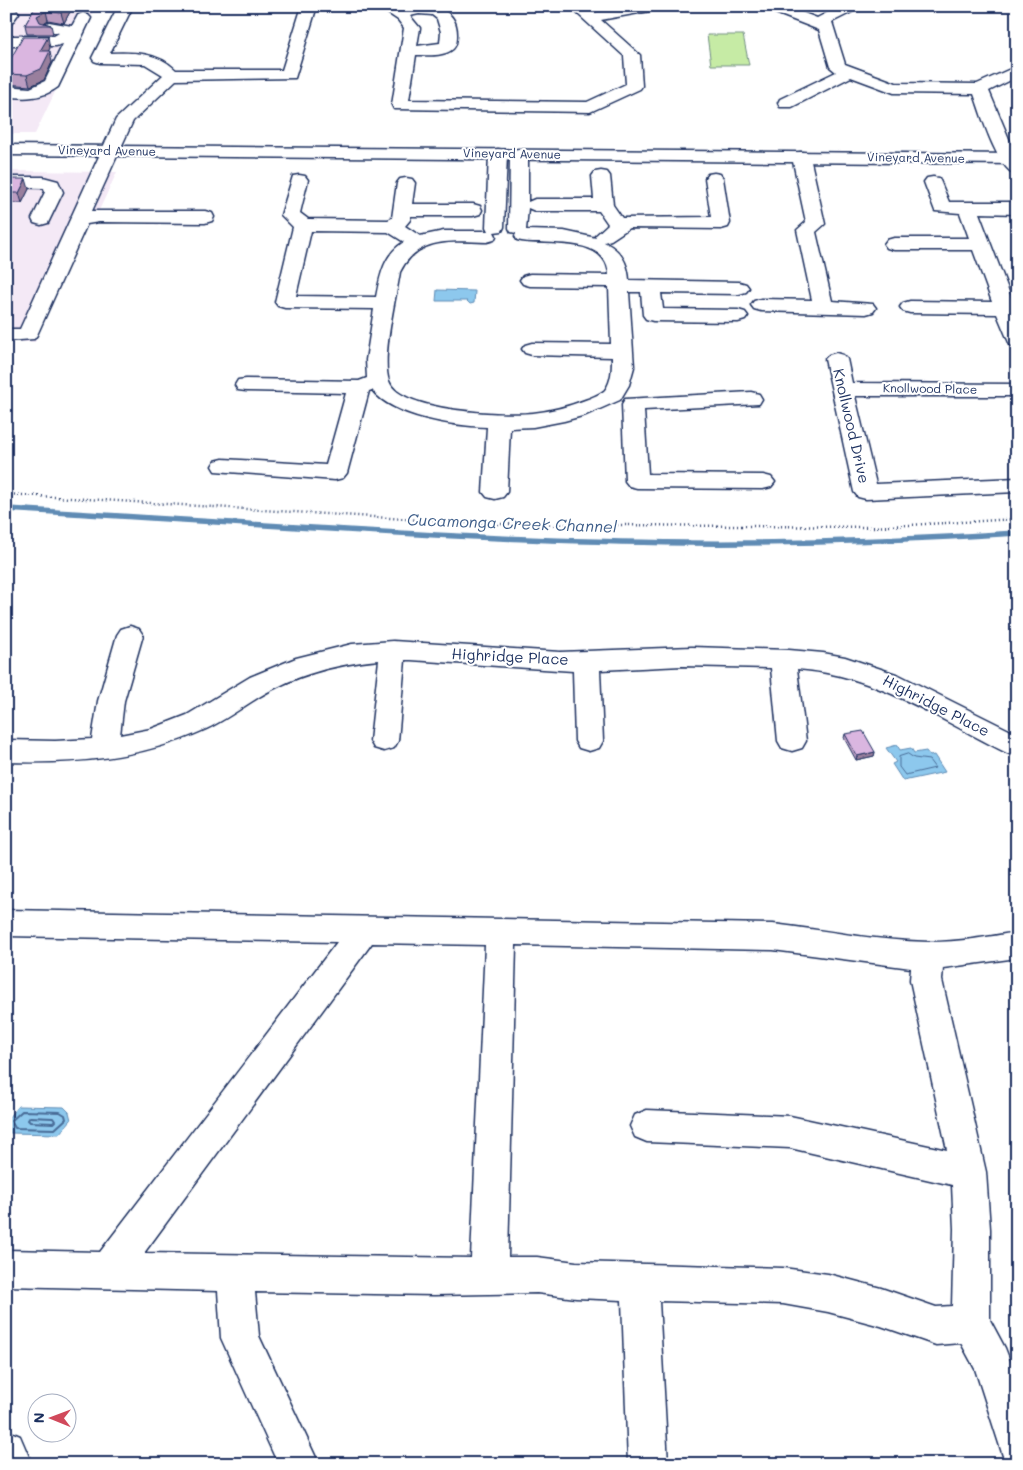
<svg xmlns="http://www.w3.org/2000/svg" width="1023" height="1470" font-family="Mali,sans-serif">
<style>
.built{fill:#f4e9f6}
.green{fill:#c6eba5;stroke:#708d82}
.water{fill:#8dc8ed;stroke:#5f8bb4}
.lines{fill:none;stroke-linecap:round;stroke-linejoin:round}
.shore-far1{stroke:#496c97;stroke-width:1}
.shore{stroke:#496c97;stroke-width:2}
.stream{stroke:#5f8bb4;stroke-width:5.5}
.minor-casing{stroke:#1b2f5e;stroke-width:3}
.major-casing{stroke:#1b2f5e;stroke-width:3}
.path{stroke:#1b2f5e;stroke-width:2.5;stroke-dasharray:1 3;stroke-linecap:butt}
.minor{fill:#fff;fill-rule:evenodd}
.major{fill:#fff;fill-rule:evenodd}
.wall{fill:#bb9dc1;stroke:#1b2f5e}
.shaded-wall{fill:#997f9d;stroke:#1b2f5e}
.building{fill:#dab6e0;stroke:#1b2f5e}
.labels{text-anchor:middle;stroke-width:4;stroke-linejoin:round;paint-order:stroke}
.far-street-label{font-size:12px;fill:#1b2f5e;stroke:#fff}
.street-label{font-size:15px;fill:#1b2f5e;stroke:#fff}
.water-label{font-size:16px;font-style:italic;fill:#3d5d89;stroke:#fff}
</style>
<rect width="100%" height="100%" fill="#fff"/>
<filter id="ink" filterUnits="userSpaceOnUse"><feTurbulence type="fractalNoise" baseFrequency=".02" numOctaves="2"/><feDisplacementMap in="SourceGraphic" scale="10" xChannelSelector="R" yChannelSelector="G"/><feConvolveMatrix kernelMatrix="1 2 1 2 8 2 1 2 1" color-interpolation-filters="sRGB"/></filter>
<g filter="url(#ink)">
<!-- built -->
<g class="built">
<polygon points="6,6 96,6 35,134 6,134"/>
<polygon points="6,171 117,172 94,221 89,223 67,268 35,342 6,342"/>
</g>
<!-- green -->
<polygon class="green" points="707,35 743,35 749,65 711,65"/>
<!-- water -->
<g class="water">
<polygon points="437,290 475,291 474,303 470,304 467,301 436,301"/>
<polygon points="897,745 900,750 911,748 914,753 926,751 930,756 934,755 945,772 903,781 892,764 896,762 886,748"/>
<polygon points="18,1106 64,1107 69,1112 71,1120 59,1134 10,1133 8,1118"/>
</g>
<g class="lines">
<!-- shore-far1 -->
<polygon class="shore-far1" points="908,754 914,758 929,760 935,768 905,775 899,767 899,757"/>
<!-- shore -->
<g class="shore">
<polygon points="22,1111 60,1112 65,1115 66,1119 55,1129 15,1128 11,1121"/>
<polygon points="30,1117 53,1118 55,1121 53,1123 30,1122 28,1120"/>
</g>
<!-- stream -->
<path class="stream" d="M6,509c227,13 454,32 681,34 110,1 220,-3 330,-10"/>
<!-- minor casing -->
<g class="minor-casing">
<g id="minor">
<path d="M118,6h15l-23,47c24,-1 48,-1 66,17h106l20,-64h15l-22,72 -119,2 -43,41 -41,90h113l7,2 2,4 -2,4 -7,2 -106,-1 -12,2 -50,111 -3,4 -28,2v-12h14l96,-210 47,-44 -18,-11 -45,-1 -6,-2 -2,-3z"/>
<path d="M377,6h18l5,3c22,-5 57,-6 57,25 0,5 0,11 -4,15 -9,8 -26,6 -37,6l-7,45 178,2 39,-18 -2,-28 -55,-50h16l8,7 33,-7h31l-2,3 -5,2 -49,9 39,35 2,31 -2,3 -50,23 -196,-3 -2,-4 12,-77 -6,-8zM419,14l13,1 5,4 4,13 -1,11 -23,3 3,-18 -10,-12z"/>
<path d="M763,6h22l32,12 23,-12h20l-2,3 -26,13 13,42 51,19 81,1 40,-18v11l-28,14 28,67v17c-20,-5 -36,-62 -43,-81l-80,-1 -43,-16 -59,30h-12l-2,-4 2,-4 56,-27 -6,-5 -11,-37 -54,-21z"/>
<polygon points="11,8 16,10 19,13 11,24 6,26 6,10"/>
<path d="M83,13l5,2 3,3 -33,69c-16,12 -34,12 -52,9v-10l24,2 15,-7 18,-37 -7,2h-50v-10h48l5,-3 -15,-3 -3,-3 3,-3 5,-2 23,4 6,-11z"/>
<path d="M498,149l6,1 3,4 -3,73 -2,4 -8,1 2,4 -2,4 -7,2c-35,-1 -69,-6 -87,30 -4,26 -19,86 -11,109 10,31 117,35 144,32 19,-2 37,-7 55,-14 5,-2 13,-5 17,-9 7,-9 7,-22 7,-33l-80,-2 -7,-2 -3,-4 3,-4 7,-2 79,1 -2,-57 -79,-1 -7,-2 -3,-4 3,-4 7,-2 79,1c-2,-42 -65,-28 -92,-35l-2,-4 1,-3 -5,-1 -2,-4 1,-74 3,-4 6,-1 6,1 3,4v48l7,-3h59l-2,-23 3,-4 6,-1 6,1 3,4 3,29 9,13 89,-1 -6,-39 3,-4 6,-1 6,1 3,4 7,45 -2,4 -7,2 -92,-1 -18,12 -7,2c17,8 24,21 25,38l110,2 7,2 3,4 -3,4 -7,2 -78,-1 2,16 75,1 7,2 3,4 -3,4 -7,2 -85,-1 -7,-2 -3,-4 -2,-23h-12l5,75 -5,18 -9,15 -34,15 -22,6 -31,6 -23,1 -3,64 -4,5 -8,2 -8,-2 -4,-5 4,-65c-32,-1 -94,-10 -115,-37l-3,1 -22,82 -4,5 -8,2 -120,-9 -3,-5 3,-5 8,-2 103,6 20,-72 -100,-2 -8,-1 -3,-5 3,-5 8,-1 113,2 8,-3 -1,-18 8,-51 -89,-1 -7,-2 -3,-4 18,-75 -12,-12 12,-39 6,-1 6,1 3,4 -8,33 8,6 80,1 4,-2 5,-35 3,-4 6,-1 6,1 3,4 -3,21h61l7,2 2,4 -2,4 -7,2h-62l-1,4 -5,6 15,10 24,-5h44l-2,-4 3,-73 3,-4zM528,208l7,3h64l9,13 -13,12 1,2 -32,-7 -38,-1zM311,231l77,1 16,10c-20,12 -24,34 -28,55l-80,-1z"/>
<polygon points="801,152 807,153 810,157 825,224 816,232 832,301 873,304 876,308 873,312 866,314 761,311 754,309 751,305 754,301 761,299 812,300 797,230 806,222 792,157 795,153"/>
<polygon points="6,177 43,177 58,181 63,192 48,223 41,225 34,223 32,219 45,192 44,188 6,187"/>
<polygon points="933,177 939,178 949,202 1017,202 1017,214 979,213 1017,313 1017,347 1010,345 997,314 910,313 903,311 900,307 903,303 910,301 992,302 973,250 894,250 887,248 884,244 887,240 894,238 969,238 960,213 935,211 924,182 927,178"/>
<polygon points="836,353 843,355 847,359 852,383 1017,384 1017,396 855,396 876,484 1017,478 1017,492 866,499 858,497 854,492 825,359 829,355"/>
<polygon points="751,392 759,394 762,399 759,404 644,410 648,474 763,475 771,477 775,482 771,487 763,489 637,488 629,486 625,481 622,404 625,399"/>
<path d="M130,626l9,3 4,6 -19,66 -4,34 31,-6 36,-14 63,-38 46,-19 56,-14 41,-3 167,11 132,-5 97,3 34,3 22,4 54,18 118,59v22l-10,-3c-67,-33 -132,-79 -210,-84l9,72 -4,7 -10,3 -10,-3 -4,-7 -7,-73 -89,-2 -82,4 3,71 -4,7 -10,3 -10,-3 -4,-7 -2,-70 -162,-11h-6l-7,81 -4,7 -10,3 -10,-3 -4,-7 9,-81c-43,4 -82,14 -120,37 -18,11 -35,24 -55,33 -64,29 -129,34 -198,32v-22l49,1 37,-2 6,-38 19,-66 4,-6z"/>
<path d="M6,910l767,14c52,6 104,17 156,18 30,0 59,-5 88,-10v26l-74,10 -1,12 44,192 4,57v91l15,28 12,31v83l-14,-6 -28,-87 -14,-26 -25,2 -55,-19 -53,-14 -45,-8 -124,-3 9,163h-40l-6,-164 -46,-2 -39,-5 -103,2 -179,-3 4,44 60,128h-41l-57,-126 -3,-47 -212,-5v-36l94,2 237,-310 -331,-6zM372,943l113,2 -14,313 -327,-5zM516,945l257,5 138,18 -1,12 37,170 -157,-34 -143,-6 -12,5 -5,11 5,11 12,5 143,6 162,37 2,44 -2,77 -16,1 -55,-19 -53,-14 -45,-6 -207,-6 -39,-5h-29z"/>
<polygon points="6,1430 20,1436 32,1464 6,1464"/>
</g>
</g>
<!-- major casing -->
<g class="major-casing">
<polygon id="major" points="6,145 1017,154 1017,164 6,155"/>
</g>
<!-- path -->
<polyline class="path" points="6,494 487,524 872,527 1017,519"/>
<!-- minor -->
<use href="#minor" class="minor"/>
<!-- major -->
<use href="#major" class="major"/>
</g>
<!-- wall -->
<g class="wall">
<polygon points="36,6 84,6 82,10 71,10 64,23 48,20 44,23 51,25 53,34 27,34 25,25"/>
<polygon points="50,48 48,51 52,62 44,80 30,86 6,84 6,67"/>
<polygon points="6,179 29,189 22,203 6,203"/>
<polygon points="845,734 875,752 874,756 856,760 844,738"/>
</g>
<!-- shaded-wall -->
<g class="shaded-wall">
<polygon points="65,6 70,6 71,10 64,23 61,13"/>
<polygon points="46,11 48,20 41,25 37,16"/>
<polygon points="48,37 50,48 43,62 40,51"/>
<polygon points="50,51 52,62 44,80 30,86 27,75"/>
<polygon points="26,179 29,189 22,203 19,193"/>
<polygon points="875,752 874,756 856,760 857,756"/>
</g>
<!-- building -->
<g class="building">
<polygon points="36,6 65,6 61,13 46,11 37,16 40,22 51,25 25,25"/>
<polygon points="23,37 48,37 40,51 50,51 41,69 27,75 6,74 6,67"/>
<polygon points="6,179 26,179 19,193 6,193"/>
<polygon points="863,731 875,752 857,756 845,734"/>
</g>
</g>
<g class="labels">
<!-- far-street labels -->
<g class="far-street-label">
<text transform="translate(107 151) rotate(1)" y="4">Vineyard Avenue</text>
<text transform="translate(512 154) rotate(1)" y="4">Vineyard Avenue</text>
<text transform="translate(916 158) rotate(1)" y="4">Vineyard Avenue</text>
<text transform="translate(930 389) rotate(1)" y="4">Knollwood Place</text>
</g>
<!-- street labels -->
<g class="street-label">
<text transform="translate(851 426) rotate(77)" y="5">Knollwood Drive</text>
<text transform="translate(510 657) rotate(3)" y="5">Highridge Place</text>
<text transform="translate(936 706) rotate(27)" y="5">Highridge Place</text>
</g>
<!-- water labels -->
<g class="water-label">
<text transform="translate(512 523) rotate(2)" y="6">Cucamonga Creek Channel</text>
</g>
</g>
<!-- margin -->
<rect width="1023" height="1470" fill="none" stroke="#fff" stroke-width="25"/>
<rect x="12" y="12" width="998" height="1445" fill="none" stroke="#1b2f5e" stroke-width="2" filter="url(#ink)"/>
<!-- north arrow -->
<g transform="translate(52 1418) rotate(271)"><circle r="24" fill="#ffffff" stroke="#a4acbf"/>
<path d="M0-4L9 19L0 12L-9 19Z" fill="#d1495b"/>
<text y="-8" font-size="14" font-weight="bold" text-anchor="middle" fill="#1b2f5e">N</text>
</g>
</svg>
